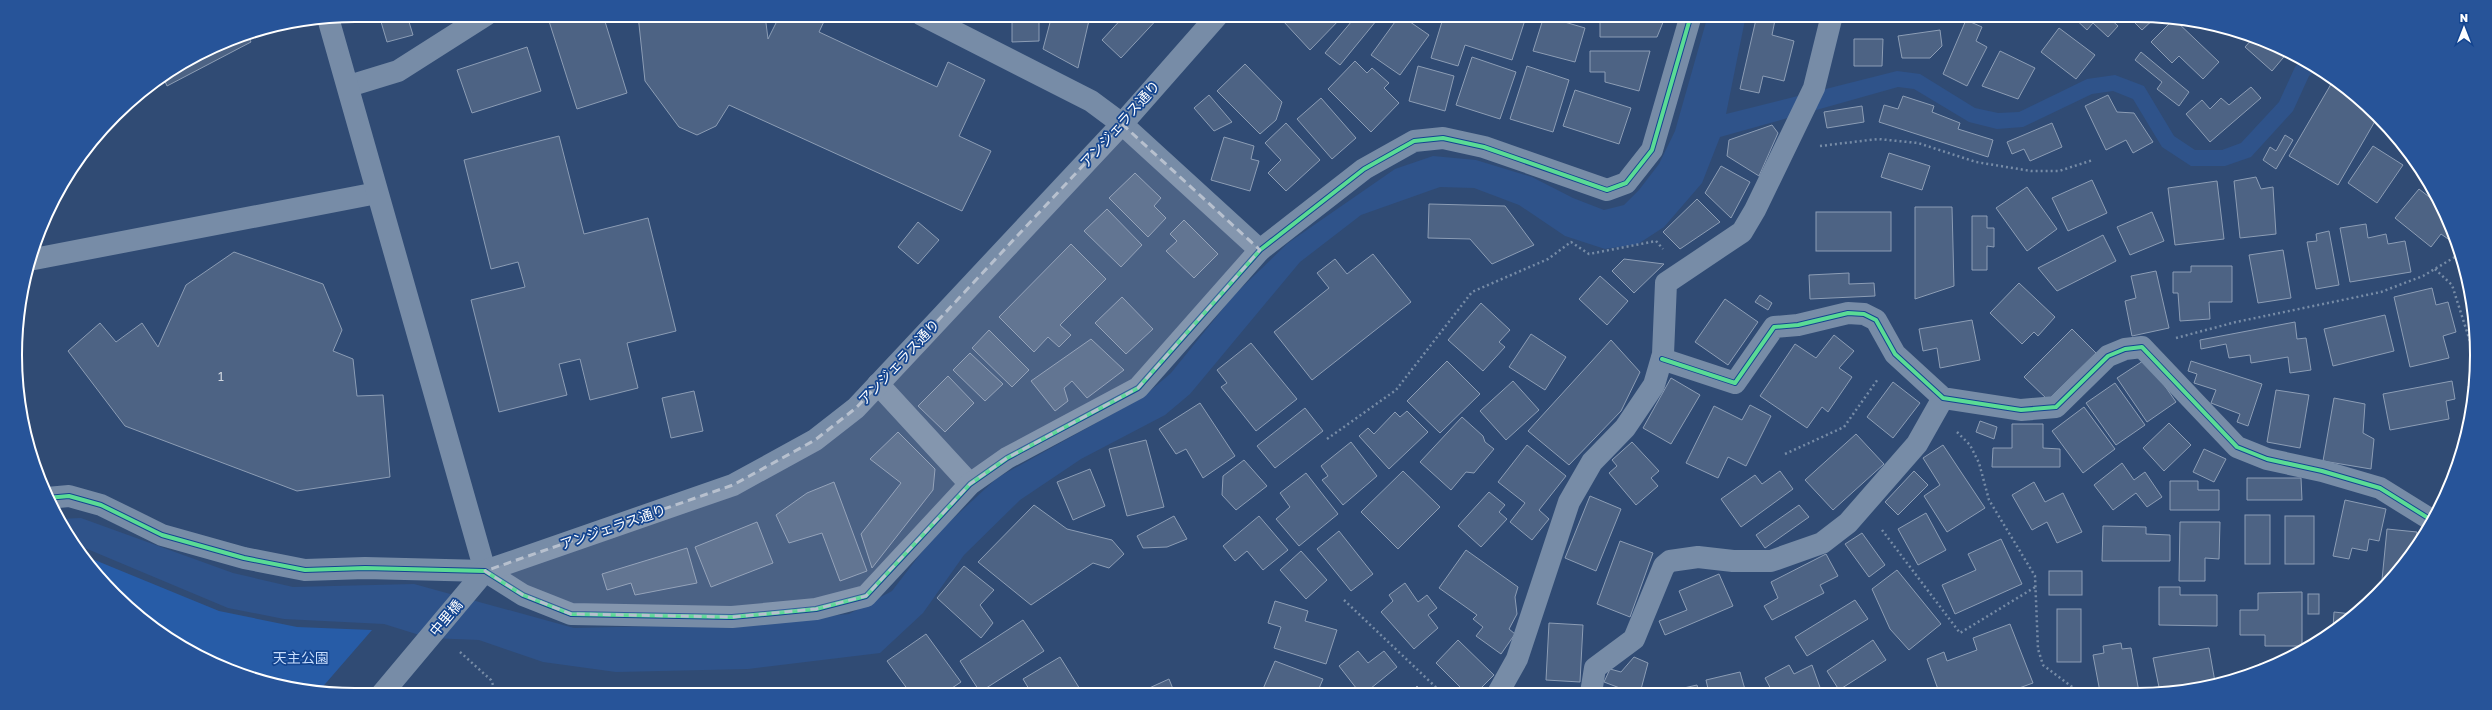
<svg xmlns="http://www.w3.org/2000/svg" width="2492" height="710" font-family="'Golos Text','Noto Sans JP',sans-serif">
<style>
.green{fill:#275ca7}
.water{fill:#2f538a}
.building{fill:#4d6384;stroke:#8c9db5}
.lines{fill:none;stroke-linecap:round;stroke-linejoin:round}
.path{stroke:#778ca7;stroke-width:2.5;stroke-dasharray:2 3;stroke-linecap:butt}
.minor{stroke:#778ca7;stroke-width:22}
.tertiary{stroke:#778ca7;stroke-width:22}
.cycleway-casing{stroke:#144590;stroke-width:6}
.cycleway{stroke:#5adb95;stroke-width:4}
.marked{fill:#b7c0ce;fill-opacity:0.2;stroke:#b7c0ce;stroke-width:3;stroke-dasharray:8 5;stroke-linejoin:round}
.labels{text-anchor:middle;stroke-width:3.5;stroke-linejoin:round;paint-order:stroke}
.number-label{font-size:12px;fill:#d2d8e0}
.street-label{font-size:14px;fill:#fff;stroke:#144590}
.park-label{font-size:14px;fill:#c7ddfc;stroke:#144590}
.rim{fill:none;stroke:#fff;stroke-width:2}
</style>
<rect width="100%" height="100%" fill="#304b74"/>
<!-- green -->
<polygon class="green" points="80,554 219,611 297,627 372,630 319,691 289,689 185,649 131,610"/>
<!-- water -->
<polygon class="water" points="1708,15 1746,15 1726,114 1897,71 1920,74 1975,108 1998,113 2019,112 2087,79 2115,75 2144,86 2174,136 2195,150 2222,150 2241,143 2279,102 2295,67 2302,59 2318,68 2309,76 2293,111 2251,157 2225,166 2191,166 2162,147 2133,99 2113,91 2092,94 2023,127 1997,129 1969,122 1914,89 1898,87 1720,137 1702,183 1664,227 1638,244 1605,249 1565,236 1519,205 1474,188 1440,187 1361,215 1300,262 1190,394 1165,415 1081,459 1020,500 964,555 923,613 880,653 748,669 616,672 543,662 479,640 429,638 384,624 284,619 228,608 73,543 58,519 81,518 233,573 293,587 414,584 574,628 744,624 849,614 892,591 934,536 997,478 1143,397 1171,373 1234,295 1288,243 1395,169 1433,156 1476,160 1532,177 1573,198 1604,210 1624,205 1639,190 1659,164 1675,131"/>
<!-- building -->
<g class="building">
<polygon points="379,15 434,15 409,22 413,35 387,42"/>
<polygon points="558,15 603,15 627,93 577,109 548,18"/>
<polygon points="638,15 765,15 768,39 780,15 827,15 819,32 937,87 948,62 985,80 959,136 991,151 962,211 729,105 716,126 697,135 679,127 645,81"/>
<polygon points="1001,15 1039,15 1039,41 1012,42 1012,17"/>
<polygon points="1052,15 1090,16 1078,68 1043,49"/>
<polygon points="1125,15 1161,15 1121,58 1102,40"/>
<polygon points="1289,15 1344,15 1310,50 1283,21"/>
<polygon points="1357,15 1381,15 1340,65 1325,53"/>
<polygon points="1400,15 1429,35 1400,75 1371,55"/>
<polygon points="1444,15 1510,15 1525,20 1512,60 1465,45 1458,66 1431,58"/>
<polygon points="1600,15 1666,15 1657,37 1600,37"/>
<polygon points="1757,15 1776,15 1772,35 1794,41 1784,81 1763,76 1759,93 1740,89"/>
<polygon points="2071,15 2106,15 2118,26 2108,37 2093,23 2087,30"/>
<polygon points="2127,15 2137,15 2156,17 2142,30"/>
<polygon points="1544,16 1585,28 1575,62 1533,51"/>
<polygon points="2174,19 2219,62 2203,79 2179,56 2172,63 2151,42"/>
<polygon points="1966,20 1982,27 1976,41 1987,47 1967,86 1943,74"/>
<polygon points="2059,28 2095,55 2076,79 2041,52"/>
<polygon points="1940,30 1942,46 1930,58 1902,58 1898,36"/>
<polygon points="247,34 251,42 167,86 164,79 225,41"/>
<polygon points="2254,37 2288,52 2272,71 2245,47"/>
<polygon points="1854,39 1883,39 1882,66 1854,66"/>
<polygon points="527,47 541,91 472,113 457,70"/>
<polygon points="1590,51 1650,51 1639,91 1605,82 1605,72 1590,72"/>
<polygon points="2000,51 2035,68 2018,99 1982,86"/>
<polygon points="2141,52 2189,92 2179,106 2157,89 2162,82 2135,60"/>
<polygon points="1472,57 1516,72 1500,119 1456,105"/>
<polygon points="1355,61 1367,73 1372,68 1389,83 1384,88 1399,103 1371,132 1328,89"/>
<polygon points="1245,64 1282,102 1276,120 1260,134 1217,91"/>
<polygon points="1418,66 1454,76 1445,111 1409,101"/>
<polygon points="1527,66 1569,80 1553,132 1510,119"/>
<polygon points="2334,79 2378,116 2338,185 2289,156"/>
<polygon points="2251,87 2261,98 2210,142 2186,114 2202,100 2210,109 2221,98 2229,105"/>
<polygon points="1575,90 1631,108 1619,144 1563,126"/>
<polygon points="1209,95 1232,122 1214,131 1194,108"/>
<polygon points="2108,95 2117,112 2134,113 2153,142 2133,153 2126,140 2106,150 2085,106"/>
<polygon points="1903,96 1934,106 1932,112 1960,123 1958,129 1993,140 1988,157 1879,122 1884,105 1898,109"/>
<polygon points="1321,98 1356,138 1332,159 1297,119"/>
<polygon points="1862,106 1864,122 1827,128 1824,112"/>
<polygon points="1286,123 1320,160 1286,191 1268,173 1281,160 1265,143"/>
<polygon points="2052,123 2062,147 2030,161 2024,149 2012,154 2007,142"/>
<polygon points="1772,125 1778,133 1759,176 1727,156 1729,140"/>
<polygon points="2285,135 2293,140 2276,169 2263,160 2270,147 2276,151"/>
<polygon points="559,136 584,234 648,218 676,331 627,343 638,388 590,400 580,359 559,364 567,395 499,412 471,300 525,287 518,262 491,269 464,160"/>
<polygon points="1224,137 1254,146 1251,159 1259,161 1250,191 1211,180"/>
<polygon points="2373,146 2403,165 2377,203 2348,183"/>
<polygon points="1889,153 1930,166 1922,190 1881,177"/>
<polygon points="1721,166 1750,182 1731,218 1705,193"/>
<polygon points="1135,173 1161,198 1154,206 1166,218 1148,237 1109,198"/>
<polygon points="2256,177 2261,189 2273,187 2276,234 2240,238 2234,181"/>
<polygon points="2092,180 2107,213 2068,231 2052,198"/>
<polygon points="2217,181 2224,239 2175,245 2168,188"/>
<polygon points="2027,187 2057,229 2027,251 1996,208"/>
<polygon points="2419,189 2442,207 2454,236 2451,241 2441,234 2431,247 2395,218"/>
<polygon points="1697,199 1720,222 1680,249 1663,232"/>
<polygon points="1429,204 1505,206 1534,245 1492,264 1470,239 1428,238"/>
<polygon points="1915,207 1952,207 1954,286 1915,299"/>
<polygon points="1107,209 1142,245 1121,267 1084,231"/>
<rect x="1816" y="212" width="75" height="39"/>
<polygon points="2152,212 2164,241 2130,255 2117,227"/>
<polygon points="1972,216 1987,216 1987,228 1994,228 1994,247 1987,246 1987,270 1972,270"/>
<polygon points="1184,220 1218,254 1194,278 1166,251 1177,241 1170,234"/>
<polygon points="918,222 939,240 918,264 898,247"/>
<polygon points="2366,224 2368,238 2386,234 2388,244 2405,241 2411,272 2350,282 2340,228"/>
<polygon points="2329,231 2339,285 2316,289 2307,242 2317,241 2316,234"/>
<polygon points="2103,235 2116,261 2057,291 2038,268"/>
<polygon points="1071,244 1106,279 1060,325 1071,335 1059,347 1048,337 1034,352 999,317"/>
<polygon points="2283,250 2291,298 2258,303 2249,255"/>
<polygon points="234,252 323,284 342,330 333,351 353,359 357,396 383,395 390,477 297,491 125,426 68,351 100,323 116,342 142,323 158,347 186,285"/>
<polygon points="1373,254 1411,302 1312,380 1274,332 1329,288 1317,273 1335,259 1347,274"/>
<polygon points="1624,259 1664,264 1634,293 1612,271"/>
<polygon points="2191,266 2232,266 2232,302 2209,302 2210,319 2180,321 2178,293 2173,293 2173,272 2191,272"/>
<polygon points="2156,271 2169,328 2132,336 2125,301 2136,298 2131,276"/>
<polygon points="1849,273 1849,284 1874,283 1875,296 1810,299 1809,275"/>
<polygon points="1600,276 1628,301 1607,325 1579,299"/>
<polygon points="2019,283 2055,317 2038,336 2034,332 2022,344 1990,313"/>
<polygon points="2432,288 2436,305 2448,302 2456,332 2443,336 2449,358 2410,367 2394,297"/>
<polygon points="1760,295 1772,303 1768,310 1755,302"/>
<polygon points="1122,297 1153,329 1126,354 1095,323"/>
<polygon points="1725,299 1758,322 1728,365 1695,342"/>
<polygon points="1481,303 1510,330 1499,342 1505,347 1483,371 1448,340"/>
<polygon points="2385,315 2394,351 2333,366 2324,329"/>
<polygon points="1972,320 1980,360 1940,368 1937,348 1923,351 1919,329"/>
<polygon points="2295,322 2297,339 2306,338 2311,370 2290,373 2288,357 2251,363 2250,355 2229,358 2226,344 2201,349 2200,340"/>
<polygon points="2072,329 2096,353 2048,400 2024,377"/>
<polygon points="989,330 1029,370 1012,387 972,348"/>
<polygon points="1531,334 1566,357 1545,390 1509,367"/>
<polygon points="1834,335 1854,351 1839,368 1852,377 1828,412 1822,407 1807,428 1760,396 1795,344 1816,358"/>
<polygon points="1091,339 1124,370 1087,398 1072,381 1064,388 1068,401 1055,411 1031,381"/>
<polygon points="1611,340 1640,372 1621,411 1569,465 1528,431"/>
<polygon points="1251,343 1297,399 1256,431 1221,387 1227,383 1217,370"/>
<polygon points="970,353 1003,384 985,401 953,370"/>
<polygon points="2146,359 2176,402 2147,422 2117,378"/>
<polygon points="1447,361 1480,394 1440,433 1407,401"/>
<polygon points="2191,361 2262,384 2248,426 2237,422 2240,414 2211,403 2216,390 2194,383 2197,374 2188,371"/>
<polygon points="948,376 974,403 945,432 918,406"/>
<polygon points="1671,378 1700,395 1671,444 1643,428"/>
<polygon points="1513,381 1539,410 1506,440 1480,411"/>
<polygon points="2452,381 2455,399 2446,401 2449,419 2390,430 2383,394"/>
<polygon points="1893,382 1920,403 1893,438 1867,417"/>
<polygon points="2115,383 2145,425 2116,445 2086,403"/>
<polygon points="2468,386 2474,386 2470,421"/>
<polygon points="2276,390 2309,395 2300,448 2267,442"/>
<polygon points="694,391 703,431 671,438 662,398"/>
<polygon points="2334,398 2365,404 2363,433 2374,439 2371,469 2323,461"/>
<polygon points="1200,403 1235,456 1203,478 1186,449 1176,454 1159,429"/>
<polygon points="1750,405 1771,416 1746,466 1728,457 1718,478 1686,463 1714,406 1742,420"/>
<polygon points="2084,407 2115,449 2083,473 2052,431"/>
<polygon points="1305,408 1323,431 1275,468 1257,446"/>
<polygon points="1407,411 1428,432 1389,469 1359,436 1368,428 1374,434 1395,412 1400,417"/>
<polygon points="1462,417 1483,436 1485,442 1494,449 1474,473 1466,472 1451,490 1420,462"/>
<polygon points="1980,421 1997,427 1994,439 1976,432"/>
<polygon points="2169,423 2191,445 2164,471 2143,448"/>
<polygon points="2012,424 2043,424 2043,448 2060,449 2060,467 1992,467 1993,448 2012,448"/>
<polygon points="898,432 935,469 933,490 872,568 861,534 901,483 870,459"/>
<polygon points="1856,434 1884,464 1833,510 1805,480"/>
<polygon points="1146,440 1164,507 1127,516 1109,449"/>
<polygon points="1351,442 1377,476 1343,505 1322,480 1328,476 1321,466"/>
<polygon points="1632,442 1659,471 1651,478 1658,486 1636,505 1609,473 1617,466 1612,460"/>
<polygon points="1527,445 1566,476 1539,510 1549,519 1532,540 1510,522 1525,503 1498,482"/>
<polygon points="1943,445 1985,508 1947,532 1924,496 1940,485 1923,458"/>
<polygon points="2204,449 2226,459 2214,482 2193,472"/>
<polygon points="1244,460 1267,486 1236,510 1222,495 1223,476"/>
<polygon points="2122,463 2134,480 2145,472 2162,497 2147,507 2136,493 2113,510 2094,485"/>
<polygon points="1090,469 1105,506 1073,520 1057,482"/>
<polygon points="1403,471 1440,507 1398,549 1361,512"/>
<polygon points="1780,471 1793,489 1741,527 1721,499 1755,475 1762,484"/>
<polygon points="1914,471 1928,485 1898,515 1885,502"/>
<polygon points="1306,473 1338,514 1299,546 1276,519 1290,507 1280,493"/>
<polygon points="2247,478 2301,478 2302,500 2247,500"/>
<polygon points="2170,481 2198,481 2198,490 2219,490 2219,510 2170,510"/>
<polygon points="834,482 867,571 840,581 822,533 789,543 776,515 807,493"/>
<polygon points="2034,482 2045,502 2063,493 2082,532 2057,543 2047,522 2032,530 2012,495"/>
<polygon points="1489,492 1505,505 1499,512 1507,519 1481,547 1458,526"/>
<polygon points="1590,496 1621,509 1596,571 1565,558"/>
<polygon points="2345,500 2386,509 2379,541 2369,539 2367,551 2352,548 2349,559 2333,556"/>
<polygon points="1034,505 1067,529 1112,540 1124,554 1109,568 1093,563 1031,605 978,562"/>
<polygon points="1799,505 1809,517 1765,548 1756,535"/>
<polygon points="1926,513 1946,550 1918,565 1898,529"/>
<rect x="2245" y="515" width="25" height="49"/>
<polygon points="1174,516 1187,539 1167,547 1143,548 1137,536"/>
<polygon points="1259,516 1288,550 1263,570 1247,551 1235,561 1223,546"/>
<rect x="2285" y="516" width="29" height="48"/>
<polygon points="757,522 773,563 711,587 695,547"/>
<polygon points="2180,522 2220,522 2219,559 2205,558 2205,581 2179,581"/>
<polygon points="2103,526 2146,527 2146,534 2170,535 2170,561 2102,561"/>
<polygon points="2387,529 2417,532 2416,546 2381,590"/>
<polygon points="1339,531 1373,574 1351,591 1317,549"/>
<polygon points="1862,533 1885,565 1869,577 1845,544"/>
<polygon points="2001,539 2022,584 1955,614 1942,585 1976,570 1968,554"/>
<polygon points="1620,541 1653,553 1630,617 1597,604"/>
<polygon points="687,548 697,583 635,595 631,583 607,590 602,574"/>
<polygon points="1466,550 1518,587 1515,597 1517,614 1509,629 1515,634 1501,654 1476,636 1483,627 1473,619 1477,615 1439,588"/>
<polygon points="1301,551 1327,580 1306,599 1280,570"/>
<polygon points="1826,554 1838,576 1820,585 1824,593 1772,620 1764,606 1778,598 1771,582"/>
<polygon points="964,566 994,590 980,605 993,623 981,638 937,598"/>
<polygon points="1897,570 1941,624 1909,650 1890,629 1872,589"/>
<rect x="2049" y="571" width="33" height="24"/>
<polygon points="1719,574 1733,606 1665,635 1659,621 1687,610 1679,591"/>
<polygon points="1405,583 1418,602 1427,595 1437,608 1428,615 1438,628 1414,649 1381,612 1393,601 1389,595"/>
<polygon points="2159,587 2180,587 2180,595 2217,595 2217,626 2159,625"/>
<polygon points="2302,592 2302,646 2265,646 2265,635 2240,635 2240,610 2258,610 2258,593"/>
<rect x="2308" y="594" width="11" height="20"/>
<polygon points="1855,600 1868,619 1807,656 1795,637"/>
<polygon points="1275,601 1308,611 1305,621 1337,630 1326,664 1274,648 1281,627 1268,623"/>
<rect x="2057" y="609" width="24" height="53"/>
<polygon points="2334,612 2352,614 2333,628"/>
<polygon points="1023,620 1044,651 980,692 960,661"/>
<polygon points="1549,623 1583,625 1580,682 1546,680"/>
<polygon points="2010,624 2033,683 2008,692 1939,692 1927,659 1944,652 1947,661 1977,650 1973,638"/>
<polygon points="926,634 961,682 943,694 911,694 887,661"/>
<polygon points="1458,640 1494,675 1476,693 1466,693 1436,663"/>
<polygon points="1873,640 1886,660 1839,690 1827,671"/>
<polygon points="2121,643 2122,649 2131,648 2139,692 2100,692 2093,655 2104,653 2103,646"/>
<polygon points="2209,648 2215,682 2181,692 2160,692 2153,658"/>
<polygon points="1358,651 1368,663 1384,651 1397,667 1365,693 1360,693 1339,666"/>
<polygon points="1060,657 1083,694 1032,694 1023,679"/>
<polygon points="1634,657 1648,663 1640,693 1633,693 1604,682 1610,669 1621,672"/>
<polygon points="1275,661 1323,679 1317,693 1274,694 1263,689"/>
<polygon points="2259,664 2274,664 2259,669"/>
<polygon points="1789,665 1794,674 1812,665 1822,693 1773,693 1765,678"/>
<polygon points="1740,672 1746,693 1709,693 1706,680"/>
<polygon points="1169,679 1175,694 1136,694"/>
<polygon points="1697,685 1699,693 1666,693 1666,692"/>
<polygon points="1417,686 1424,693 1410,693"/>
<polygon points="1403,688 1408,693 1398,693"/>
</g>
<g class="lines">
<!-- path -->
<g class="path">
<polyline points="1820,146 1878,139 1918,143 1976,162 2031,171 2059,171 2093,160"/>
<polyline points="2435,269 2452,285 2476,360"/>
<polyline points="2176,338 2236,322 2381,292 2423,276 2460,254"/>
<polyline points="1957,432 1970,445 1979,463 1989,500 2035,576 2038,649 2043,665 2079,692"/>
<polyline points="1327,439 1396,390 1472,292 1548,259 1571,242 1589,254 1656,241 1663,249"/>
<polyline points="1785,454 1844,427 1878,379"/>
<polyline points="1882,530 1960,633 2037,586"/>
<polyline points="1344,600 1442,693"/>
<polyline points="460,652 491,680 497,695"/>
<polyline points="1257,693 1258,694"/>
</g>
<!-- minor -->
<g class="minor">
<polyline points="922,15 1091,101 1122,124 1260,250"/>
<polyline points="349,86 398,71 486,15"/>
<polyline points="29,260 377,193"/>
<polyline points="1662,359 1735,383 1774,327 1798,325 1848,313 1864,314 1876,320 1895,354 1943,398 2021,410 2056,407 2108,356 2125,349 2142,347 2237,447 2267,459 2322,471 2380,488 2433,521"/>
<polyline points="878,384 970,484"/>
<polyline points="47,498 69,496 101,505 162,535 244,558 305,570 365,568 485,571 523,595 571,614 732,617 816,609 866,596 970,484 1007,458 1138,388 1260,250 1364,169 1414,141 1443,138 1484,147 1607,190 1626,183 1652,150 1691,15"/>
<polyline points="1498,693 1517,659 1569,502 1592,462 1625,428 1654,385 1663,354 1666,283 1742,232 1755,210 1814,88 1832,15"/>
<polyline points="1591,693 1595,668 1634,639 1664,566 1670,561 1698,557 1733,561 1771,561 1822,543 1848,523 1917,444 1943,398"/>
</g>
<!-- tertiary -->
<g class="tertiary">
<polyline points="328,18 485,571"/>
<polyline points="381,695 485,571 733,485 815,440 856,408 1122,124 1218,15"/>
</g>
<!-- cycleway casing -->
<g class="cycleway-casing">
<g id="cycleway">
<polyline points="1662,359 1735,383 1774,327 1798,325 1848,313 1864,314 1876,320 1895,354 1943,398 2021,410 2056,407 2108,356 2125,349 2142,347 2237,447 2267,459 2322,471 2380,488 2433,521"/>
<polyline points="47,498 69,496 101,505 162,535 244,558 305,570 365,568 485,571 523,595 571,614 732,617 816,609 866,596 970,484 1007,458 1138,388 1260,250 1364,169 1414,141 1443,138 1484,147 1607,190 1626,183 1652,150 1691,15"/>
</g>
</g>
<!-- cycleway -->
<use href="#cycleway" class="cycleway"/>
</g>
<!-- marked area -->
<path class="marked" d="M1122,124l138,126 -122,138 -131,70 -37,26 -104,112 -50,13 -84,8 -161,-3 -48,-19 -38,-24 248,-86 82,-45 41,-32z"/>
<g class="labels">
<!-- number labels -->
<g class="number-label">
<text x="221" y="381">1</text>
</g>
<!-- street labels -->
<g class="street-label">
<text transform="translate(1120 124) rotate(-48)" y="5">アンジェラス通り</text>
<text transform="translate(899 362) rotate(-47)" y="5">アンジェラス通り</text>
<text transform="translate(613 527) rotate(-19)" y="5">アンジェラス通り</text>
<text transform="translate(446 618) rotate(-50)" y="5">中里橋</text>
</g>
<!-- park labels -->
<g class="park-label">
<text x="301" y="663">天主公園</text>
</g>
</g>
<!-- crop -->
<path d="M0 0H2492V710H0ZM355 22H2137A333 333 0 0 1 2470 355V355A333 333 0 0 1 2137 688H355A333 333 0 0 1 22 355V355A333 333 0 0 1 355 22Z" fill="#275499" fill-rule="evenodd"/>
<path class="rim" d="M355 22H2137A333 333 0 0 1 2470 355V355A333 333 0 0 1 2137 688H355A333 333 0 0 1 22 355V355A333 333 0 0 1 355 22Z"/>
<!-- north arrow -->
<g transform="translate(2464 28)" stroke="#144590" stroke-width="3" paint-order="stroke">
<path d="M0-3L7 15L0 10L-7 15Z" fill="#ffffff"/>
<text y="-6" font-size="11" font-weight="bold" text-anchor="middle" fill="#ffffff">N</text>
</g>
</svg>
